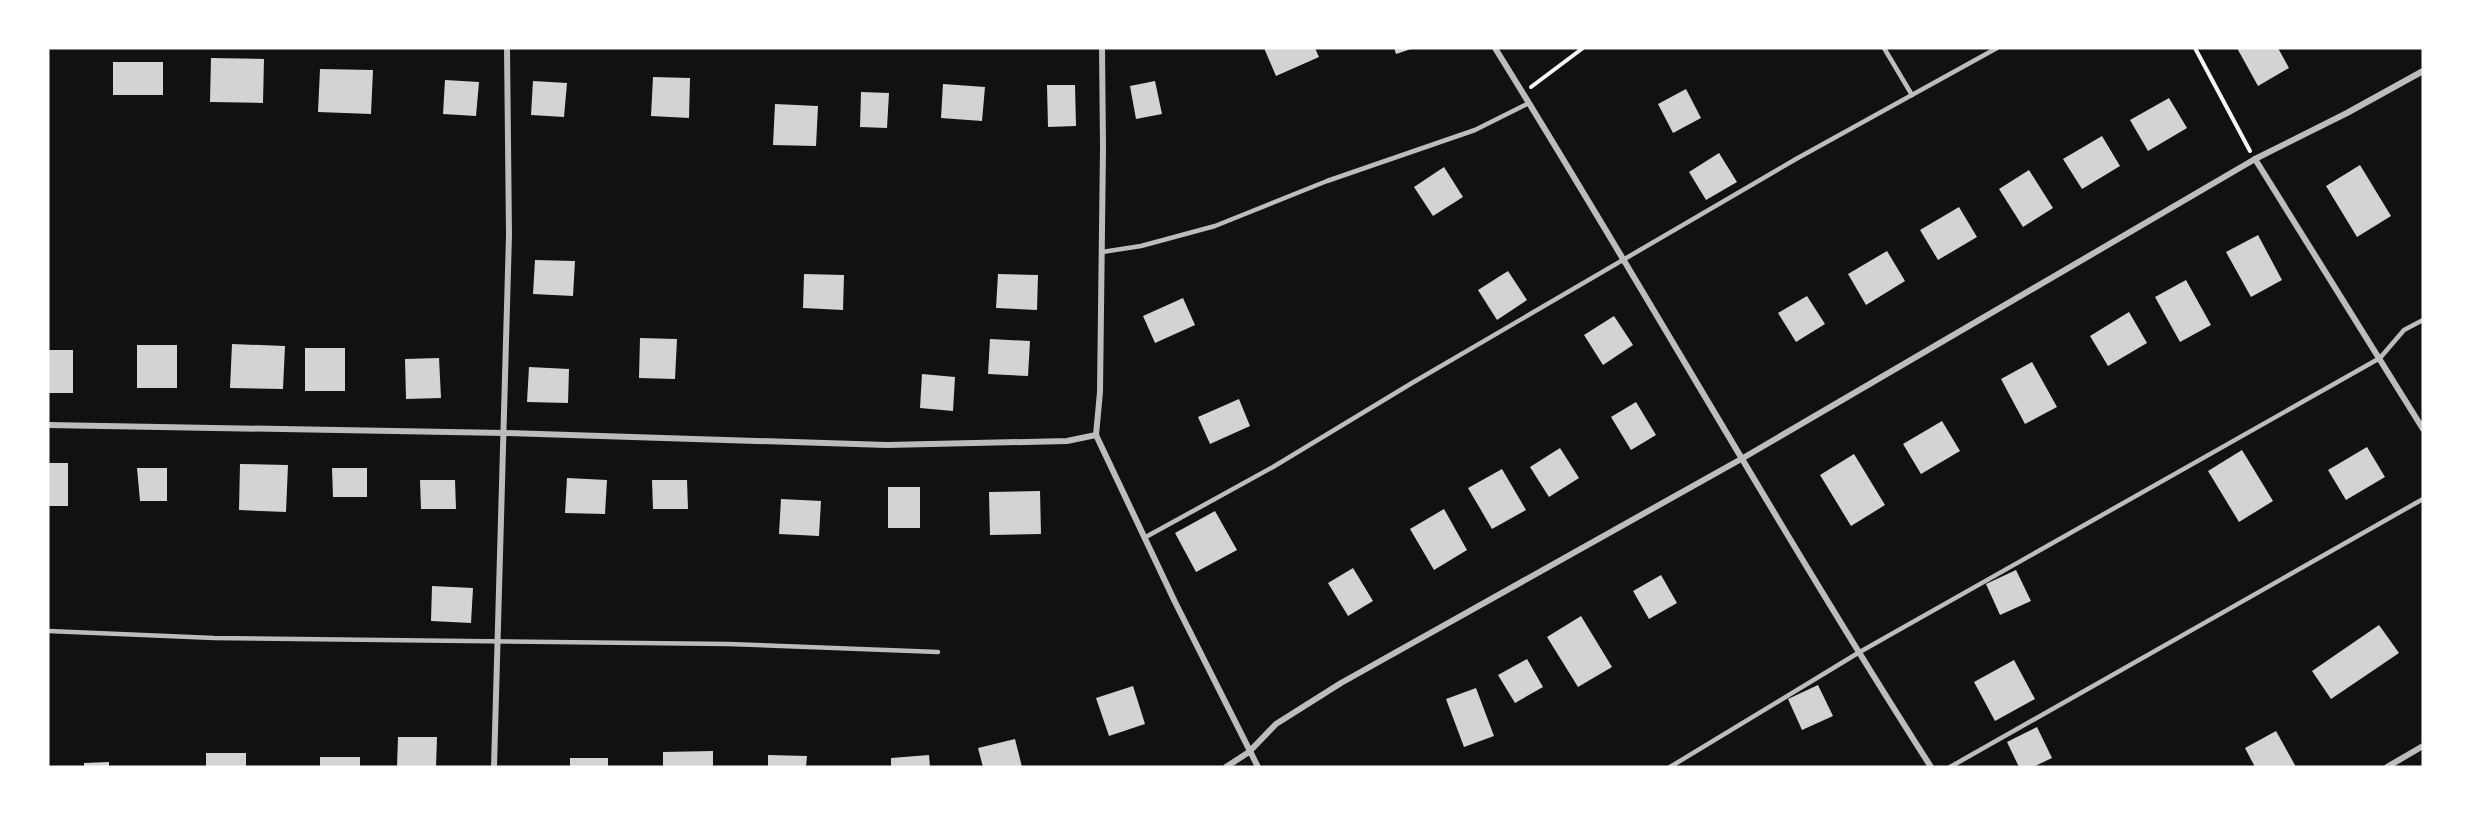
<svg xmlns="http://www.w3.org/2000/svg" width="2471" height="815" font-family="Lato,sans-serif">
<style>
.building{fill:#d3d3d3}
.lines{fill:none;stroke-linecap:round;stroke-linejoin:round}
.path{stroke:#f5f5f5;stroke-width:4}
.service{stroke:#bcbcbc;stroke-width:4.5}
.minor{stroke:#bcbcbc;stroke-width:6}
</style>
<rect width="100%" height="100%" fill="#111"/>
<!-- building -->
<g class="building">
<polygon points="1264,48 1315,48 1319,57 1276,76"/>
<polygon points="1394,48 1414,48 1396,54"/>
<polygon points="2237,48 2278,48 2289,68 2258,86"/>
<polygon points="211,58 264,59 263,103 210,102"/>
<rect x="113" y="62" width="50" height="33"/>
<polygon points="320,69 373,70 371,114 318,112"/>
<polygon points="653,77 690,78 689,118 651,116"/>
<polygon points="445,80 479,82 476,116 443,114"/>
<polygon points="533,81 567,83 564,117 531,115"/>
<polygon points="1155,81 1162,114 1136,119 1130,86"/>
<polygon points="943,84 985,87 982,121 941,118"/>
<polygon points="1047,85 1075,85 1076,126 1048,127"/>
<polygon points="1686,89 1701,118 1673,133 1658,104"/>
<polygon points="861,92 889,93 887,128 860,127"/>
<polygon points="2169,98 2187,128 2148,151 2130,120"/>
<polygon points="775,104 818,106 816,146 773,145"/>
<polygon points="2102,136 2120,166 2082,189 2063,159"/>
<polygon points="1719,153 1737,182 1706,200 1689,172"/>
<polygon points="2360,165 2391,216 2357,237 2326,186"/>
<polygon points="1444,167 1463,197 1433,216 1414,187"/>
<polygon points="2029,170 2053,208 2023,227 1999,189"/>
<polygon points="1959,207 1977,237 1938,260 1920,230"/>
<polygon points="2258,235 2282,280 2251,297 2226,252"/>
<polygon points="1887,251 1905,281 1866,305 1848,274"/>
<polygon points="535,260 575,261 573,296 533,294"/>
<polygon points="1508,271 1527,300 1497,320 1478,290"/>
<polygon points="804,274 844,275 843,310 803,308"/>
<polygon points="998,274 1038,275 1037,310 996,308"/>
<polygon points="2186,280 2211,325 2180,342 2155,297"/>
<polygon points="1807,296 1825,324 1796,342 1778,313"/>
<polygon points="1183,298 1195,325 1155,343 1143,316"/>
<polygon points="2129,312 2147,343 2108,366 2090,336"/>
<polygon points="1614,316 1633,345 1603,365 1584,335"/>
<polygon points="640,338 677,339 675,379 639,378"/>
<polygon points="990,339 1030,341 1028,376 988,374"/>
<polygon points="232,344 285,346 283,389 230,388"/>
<rect x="137" y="345" width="40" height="43"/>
<rect x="305" y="348" width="40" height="43"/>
<rect x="48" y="350" width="25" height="43"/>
<polygon points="439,358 441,398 406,399 405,359"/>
<polygon points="2032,362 2057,407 2025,424 2001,379"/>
<polygon points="529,367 569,369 568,403 527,402"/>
<polygon points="922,374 955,377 953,411 920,408"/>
<polygon points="1239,399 1250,426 1210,444 1198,417"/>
<polygon points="1636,402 1656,435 1631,450 1611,417"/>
<polygon points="1942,421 1960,451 1921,474 1903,444"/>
<polygon points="2367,447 2385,477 2346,500 2328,470"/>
<polygon points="1560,448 1579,478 1549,497 1530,467"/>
<polygon points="2242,450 2273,501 2239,522 2208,471"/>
<polygon points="1854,454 1885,505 1851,526 1820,475"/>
<rect x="48" y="463" width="20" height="43"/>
<polygon points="240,464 288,465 286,512 239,510"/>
<polygon points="137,468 167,468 167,501 140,501"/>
<polygon points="332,468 367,468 367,497 333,497"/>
<polygon points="1502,469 1526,510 1492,529 1468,488"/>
<polygon points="567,478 607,480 605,514 565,513"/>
<polygon points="420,480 455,480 456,509 421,509"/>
<polygon points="652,480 687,480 688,509 653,509"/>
<rect x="888" y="487" width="32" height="41"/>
<polygon points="1040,491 1041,534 990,535 989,492"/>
<polygon points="781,499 821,501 819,536 779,534"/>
<polygon points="1444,509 1467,550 1434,570 1410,529"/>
<polygon points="1215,511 1237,550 1196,572 1175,533"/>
<polygon points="1353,568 1373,601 1348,616 1328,583"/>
<polygon points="2016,570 2031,601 2000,615 1986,584"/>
<polygon points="1661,575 1677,603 1649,619 1633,591"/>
<polygon points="432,586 473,588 471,623 431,621"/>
<polygon points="1581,616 1612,667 1578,687 1547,637"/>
<polygon points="2379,625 2399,653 2331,699 2312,671"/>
<polygon points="1527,659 1543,687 1515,703 1498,675"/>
<polygon points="2014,660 2035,699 1995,721 1974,682"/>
<polygon points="1818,685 1833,716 1802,730 1788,699"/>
<polygon points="1133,686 1145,724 1109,736 1096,698"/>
<polygon points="1476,688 1494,736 1464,747 1446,699"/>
<polygon points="2037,727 2052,758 2033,767 2019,767 2007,742"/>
<polygon points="2276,731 2296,767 2255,767 2245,748"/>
<polygon points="398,737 437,737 436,767 397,767"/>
<polygon points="1015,739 1022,767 983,767 978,748"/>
<polygon points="713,751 713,767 663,767 663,752"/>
<rect x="206" y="753" width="40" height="14"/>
<polygon points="768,755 807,756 806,767 768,767"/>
<polygon points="929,755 930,767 891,767 891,758"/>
<rect x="320" y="757" width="40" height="10"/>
<rect x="570" y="758" width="38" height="9"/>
<polygon points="109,762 109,767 84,767 84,763"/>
</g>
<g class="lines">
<!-- path -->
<g class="path">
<polyline points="2195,48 2250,151"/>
<polyline points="1531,87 1583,48"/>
</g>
<!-- service -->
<g class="service">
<polyline points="1884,48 1912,95"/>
<polyline points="1102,252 1141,246 1215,226 1327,181 1475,130 1529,103"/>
<polyline points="1144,538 1273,467 1412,383 1796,159 1997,48"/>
<polyline points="48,631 214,638 728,644 938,652"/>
<polyline points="1670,767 1858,653 2380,358 2404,330 2423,320"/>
<polyline points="1950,767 2423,499"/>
</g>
<!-- minor -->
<g class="minor">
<path d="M1495,48c148,238 285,483 436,719"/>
<polyline points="2255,159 2423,429"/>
<polyline points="48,425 505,433 887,445 1067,441 1096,435"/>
<polyline points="1096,435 1100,392 1103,147 1102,48"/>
<polyline points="1096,435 1175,602 1258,767"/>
<polyline points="494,767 509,235 507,48"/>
<polyline points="1226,767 1249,752 1276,724 1341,683 1743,458 2255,159 2347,113 2423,71"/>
<polyline points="2387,767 2423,746"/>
</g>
</g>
<!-- border -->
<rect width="2471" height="815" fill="none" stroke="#ffffff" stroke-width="99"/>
</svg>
